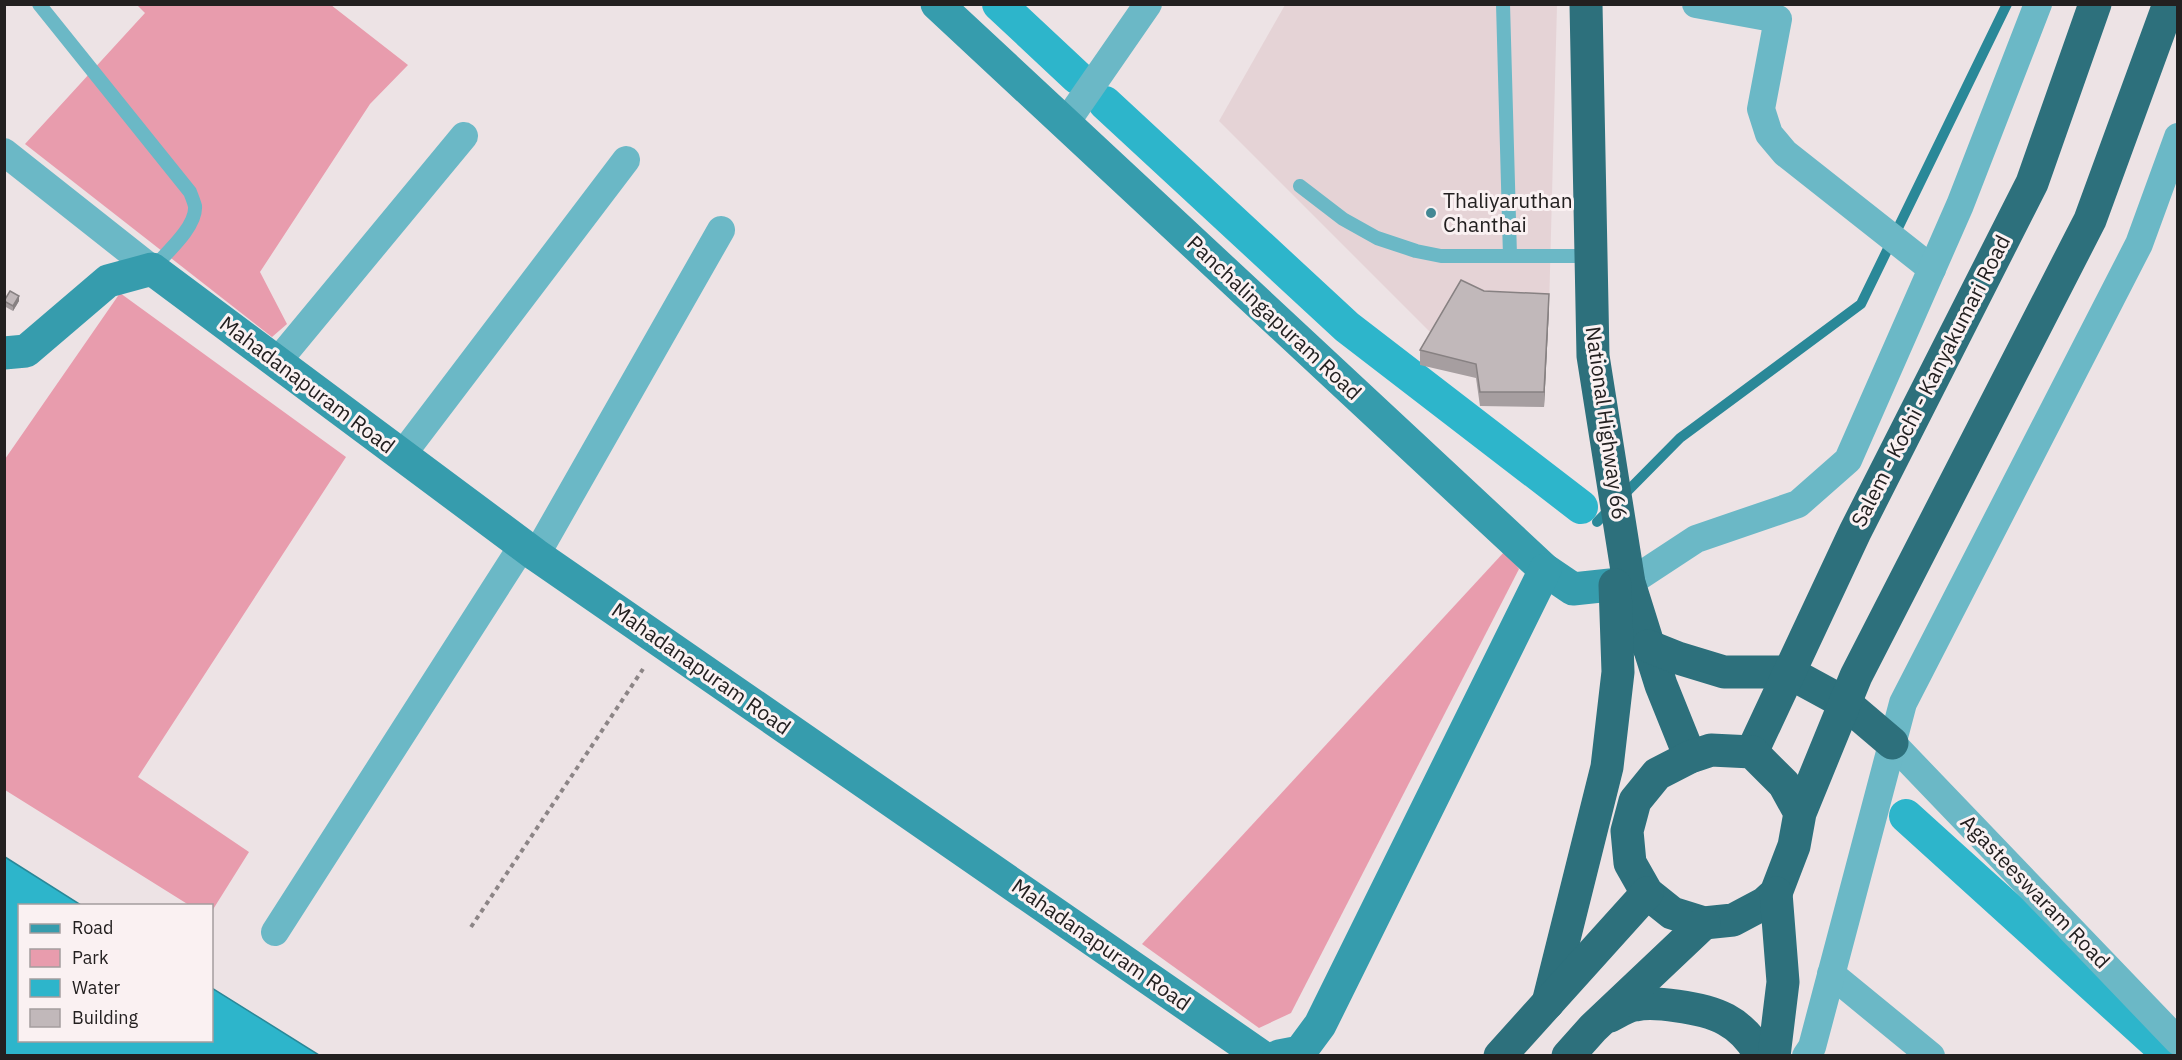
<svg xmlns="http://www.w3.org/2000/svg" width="2182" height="1060" font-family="'IBM Plex Sans',sans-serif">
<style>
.built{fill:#e5d3d6}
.green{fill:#e89cad}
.water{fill:#2db5cb;stroke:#2a8898;stroke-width:1.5}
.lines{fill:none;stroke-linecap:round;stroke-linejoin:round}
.stream{stroke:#2a8898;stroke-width:10}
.canal{stroke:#2db5cb;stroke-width:34}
.path{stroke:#8c8586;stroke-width:4;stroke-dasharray:4.5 4.5;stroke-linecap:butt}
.lane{stroke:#6bb8c6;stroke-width:14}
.street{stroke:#6bb8c6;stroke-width:28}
.secondary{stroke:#369cad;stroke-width:33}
.highway{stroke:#2d707c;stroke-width:33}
.wall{fill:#a69ea0}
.shaded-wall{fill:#878182}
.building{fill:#c1b8ba;stroke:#878182;stroke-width:1.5}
.poi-dot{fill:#438894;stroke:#faf1f2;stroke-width:2}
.labels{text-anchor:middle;stroke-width:6;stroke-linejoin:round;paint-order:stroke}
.poi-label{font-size:21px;fill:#232020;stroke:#faf1f2;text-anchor:start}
.street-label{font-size:21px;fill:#232020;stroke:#faf1f2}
</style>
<rect width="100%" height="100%" fill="#ede3e5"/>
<!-- built -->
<polygon class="built" points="1285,5 1557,5 1549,309 1476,378 1219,121"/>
<!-- green -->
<g class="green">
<polygon points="137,5 331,5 408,65 370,104 260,272 287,324 272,337 25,144 145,13"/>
<polygon points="120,293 346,457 138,777 249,852 212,911 212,906 189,905 5,790 5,459"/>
<polygon points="1505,551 1519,569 1291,1013 1259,1028 1142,944"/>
</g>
<!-- water -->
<polygon class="water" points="5,857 81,905 20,906 20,1040 212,1040 212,988 319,1055 5,1055"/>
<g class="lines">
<!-- stream -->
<polyline class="stream" points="1597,522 1680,438 1861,304 2007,4"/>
<!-- canal -->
<g class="canal">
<polyline points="999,4 1077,77"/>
<polyline points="1105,103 1347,327 1581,507"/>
<polyline points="1906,816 2171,1056"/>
</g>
<!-- path -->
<polyline class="path" points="471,927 643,669"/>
<!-- lane -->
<g class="lane">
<path d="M39,4l151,188c2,5 4,10 5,14 2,21 -30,48 -43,63"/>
<polyline points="1503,4 1510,256"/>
<polyline points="1300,186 1343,219 1377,238 1416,251 1441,256 1591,256"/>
</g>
<!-- street -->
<g class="street">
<polyline points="1696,4 1778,19 1761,109 1769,134 1785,153 1932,269"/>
<polyline points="1065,124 1148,4"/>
<polyline points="4,152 152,269"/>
<polyline points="277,362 464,136"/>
<polyline points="402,455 626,160"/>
<polyline points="536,555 721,230"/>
<polyline points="1629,583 1696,539 1798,504 1848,460 1960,205 2038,4"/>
<polyline points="1892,743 2178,1041"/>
<polyline points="275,932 523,545"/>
<polyline points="1831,974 1931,1056"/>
<polyline points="1806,1056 1812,1047 1903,703 2139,244 2178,137"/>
</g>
<!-- secondary -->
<g class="secondary">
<polyline points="937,4 1545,570 1573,589 1629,583"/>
<polyline points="4,353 26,351 108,281 152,269 536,555 1261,1056"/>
<polyline points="1279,1056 1300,1052 1320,1025 1545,570"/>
</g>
<!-- highway -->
<g class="highway">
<polyline points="1586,4 1593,356 1629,583 1661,685 1690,757"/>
<polyline points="1648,646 1678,658 1724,672 1788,672 1845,703 1892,743"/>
<polyline points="1752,752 1855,532 2032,183 2095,4"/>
<polyline points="1800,813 1784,784 1752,752 1711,750 1690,757 1657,774 1635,801 1627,831 1630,863 1647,893 1672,913 1704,923 1733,920 1765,903 1776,893 1794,846 1800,813 1856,676 2090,220 2169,4"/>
<polyline points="1548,1003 1607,767 1618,672 1615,585"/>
<path d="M1610,1016c8,-4 17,-10 25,-11 14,-3 29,-1 42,1 38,5 64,14 84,50"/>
<polyline points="1500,1056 1647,893"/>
<polyline points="1568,1056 1593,1028 1704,923"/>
<polyline points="1774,1056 1783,982 1776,893"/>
</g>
</g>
<!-- wall -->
<g class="wall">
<polygon points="4,299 19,301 13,311 4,306"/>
<polygon points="1549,309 1544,407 1480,406 1476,378 1420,365 1420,350"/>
</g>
<!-- shaded-wall -->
<g class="shaded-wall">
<polygon points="1549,294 1549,309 1544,407 1544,392"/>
<polygon points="19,296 19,301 13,311 13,306"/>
</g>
<!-- building -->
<g class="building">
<polygon points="1461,280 1484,291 1549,294 1544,392 1480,392 1476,364 1420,350"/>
<polygon points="10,291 19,296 13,306 4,301"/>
</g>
<!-- markers -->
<circle class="poi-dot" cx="1431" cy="213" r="6"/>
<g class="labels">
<!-- poi labels -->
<g class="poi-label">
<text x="1443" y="208">Thaliyaruthan<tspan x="1443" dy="24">Chanthai</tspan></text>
</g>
<!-- street labels -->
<g class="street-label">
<text transform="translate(1274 318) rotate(43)" y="7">Panchalingapuram Road</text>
<text transform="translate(1931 381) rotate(-63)" y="7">Salem - Kochi - Kanyakumari Road</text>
<text transform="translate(307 385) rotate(37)" y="7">Mahadanapuram Road</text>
<text transform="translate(1606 423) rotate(82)" y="7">National Highway 66</text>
<text transform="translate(701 669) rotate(35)" y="7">Mahadanapuram Road</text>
<text transform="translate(2035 892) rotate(46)" y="7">Agasteeswaram Road</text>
<text transform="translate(1101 945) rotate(35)" y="7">Mahadanapuram Road</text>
</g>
</g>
<!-- border -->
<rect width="2182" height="1060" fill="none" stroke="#232020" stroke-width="12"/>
<!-- legend -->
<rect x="18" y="904" width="195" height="138" fill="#faf1f2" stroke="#a49d9e" stroke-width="1.5"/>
<rect x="30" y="924" width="30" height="9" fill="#369cad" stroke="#a49d9e" stroke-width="1.5"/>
<text x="72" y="934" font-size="18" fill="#232020">Road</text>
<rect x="30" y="949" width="30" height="18" fill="#e89cad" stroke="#a49d9e" stroke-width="1.5"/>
<text x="72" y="964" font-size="18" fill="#232020">Park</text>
<rect x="30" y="979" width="30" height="18" fill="#2db5cb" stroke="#a49d9e" stroke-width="1.5"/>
<text x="72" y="994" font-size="18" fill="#232020">Water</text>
<rect x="30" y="1009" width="30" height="18" fill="#c1b8ba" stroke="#a49d9e" stroke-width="1.5"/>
<text x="72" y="1024" font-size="18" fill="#232020">Building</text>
</svg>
